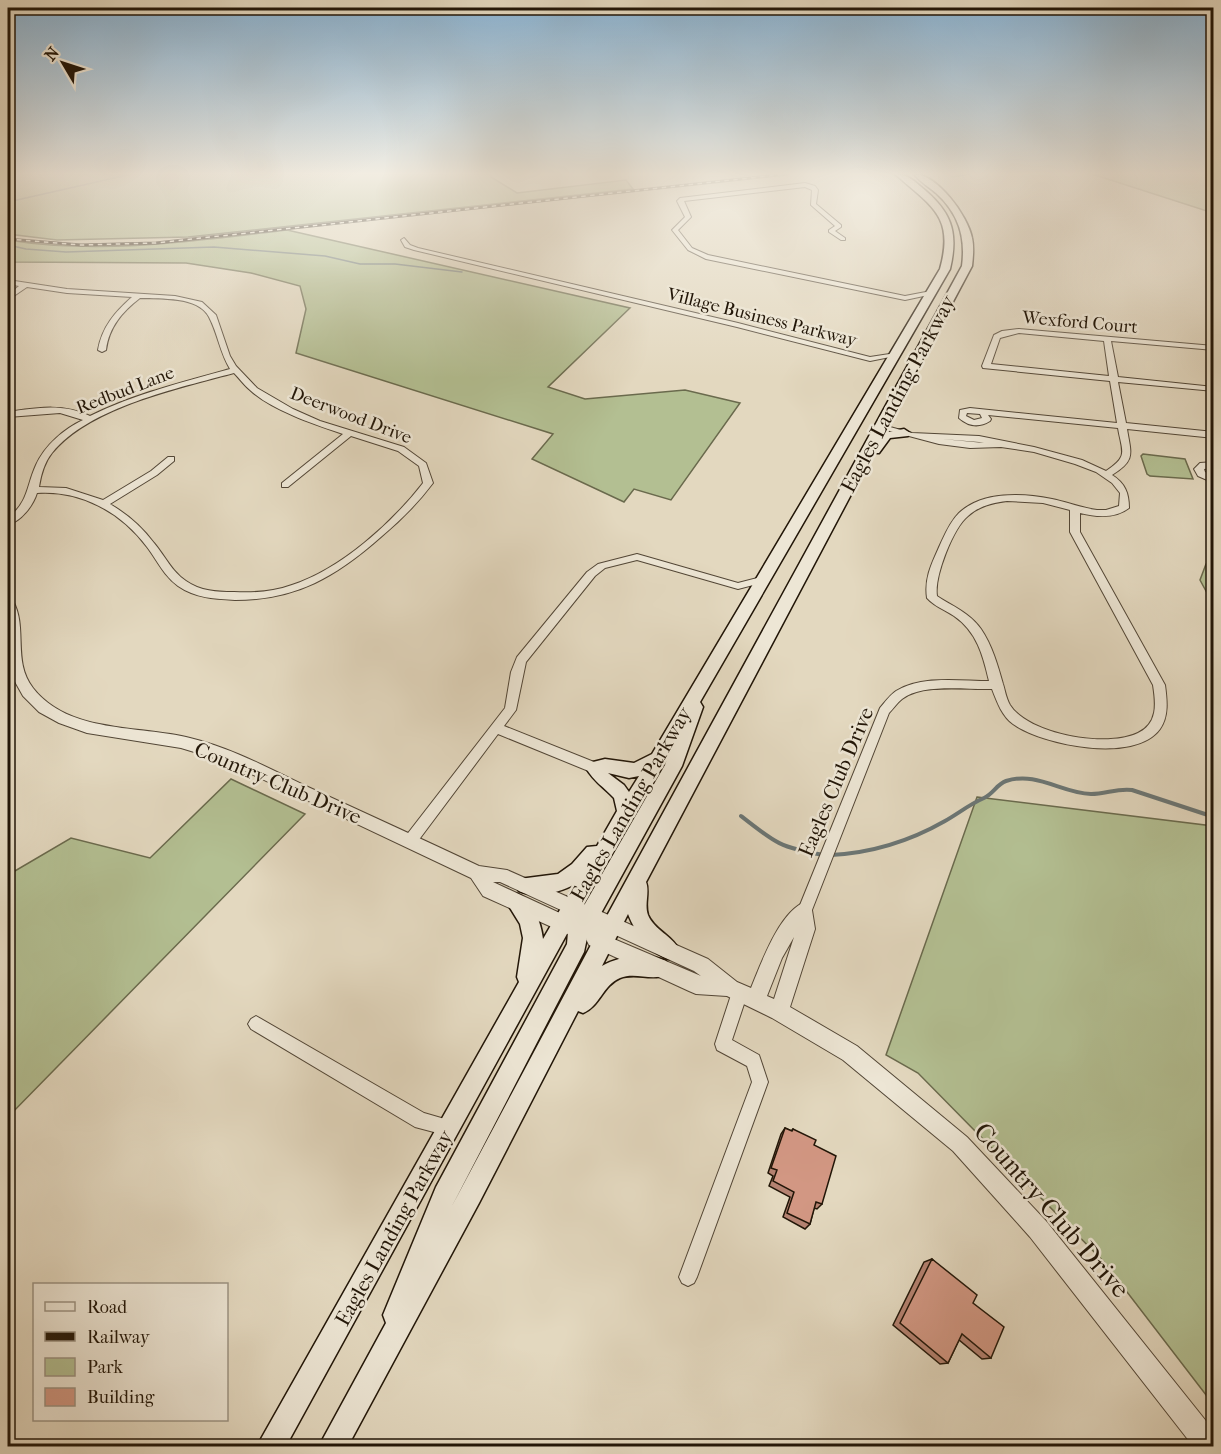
<svg xmlns="http://www.w3.org/2000/svg" width="1221" height="1454" font-family="'IM FELL French Canon',serif">
<style>
.green{fill:#b3bf92;stroke:#6a6a4d;stroke-width:1.5}
.lines{fill:none;stroke-linecap:round;stroke-linejoin:round}
.stream-far1{stroke:#6b7675;stroke-width:1.5}
.stream{stroke:#6b7675;stroke-width:4}
.minor-casing{stroke:#524636;stroke-width:2}
.tertiary-casing{stroke:#524636;stroke-width:2}
.secondary-casing{stroke:#221608;stroke-width:3}
.minor{fill:#ede6d5;fill-rule:evenodd}
.tertiary{fill:#ede6d5;fill-rule:evenodd}
.secondary{fill:#ede6d5;fill-rule:evenodd}
.rail-casing{stroke:#221608;stroke-width:3}
.rail{stroke:#ede6d5;stroke-width:1.5;stroke-dasharray:4.5;stroke-linecap:butt}
.wall{fill:#b58271;stroke:#221608;stroke-width:1.5}
.building{fill:#d29783;stroke:#221608;stroke-width:1.5}
.labels{text-anchor:middle;stroke-width:5;stroke-linejoin:round;paint-order:stroke}
.far-street-label{font-size:18px;fill:#221608;stroke:#ede6d5}
.street-label{font-size:21px;fill:#221608;stroke:#ede6d5}
.near-street-label{font-size:26px;fill:#221608;stroke:#ede6d5}
</style>
<rect width="100%" height="100%" fill="#e3d8bf"/>
<filter id="stains"><feTurbulence type="fractalNoise" baseFrequency=".00333" numOctaves="4"/><feColorMatrix values="0 0 0 0 .2 0 0 0 0 .09 0 0 0 0 .02 0 0 0 .5 -.17"/></filter>
<radialGradient id="worn" r=".72"><stop offset=".6" stop-color="#630" stop-opacity="0"/><stop offset="1" stop-color="#630" stop-opacity=".3"/></radialGradient>
<!-- green -->
<g class="green">
<polygon points="8,174 491,174 491,177 517,193 626,180 633,189 188,237 57,240 8,234"/>
<polygon points="1092,174 1213,174 1213,213"/>
<path d="M287,230l343,78 -82,79 37,12 100,-9 55,13 -69,97 -37,-11 -10,13 -92,-43 21,-25 -257,-81 10,-44 -6,-23 -49,-13 -65,-10 -178,-1v-22c92,15 187,1 279,-10z"/>
<polygon points="1143,454 1185,459 1193,479 1150,476 1147,474 1141,456"/>
<polygon points="1213,560 1213,604 1200,580 1206,564"/>
<polygon points="231,779 305,814 8,1117 8,875 71,838 150,858"/>
<polygon points="977,797 1213,826 1213,1404 1104,1262 918,1073 886,1055"/>
</g>
<g class="lines">
<!-- stream-far1 -->
<g class="stream-far1">
<polyline points="952,177 970,174"/>
<polyline points="8,202 132,174"/>
<polyline points="8,245 26,249 66,252 214,247 325,256 360,264 395,264 462,272"/>
</g>
<!-- stream -->
<g class="stream">
<path d="M741,816c34,27 40,32 83,39"/>
<path d="M831,855c40,-2 79,-14 114,-34 14,-8 25,-17 39,-23 9,-4 13,-14 22,-17 31,-10 55,12 85,13 15,0 26,-6 41,-4l82,27"/>
</g>
<!-- minor casing -->
<g class="minor-casing">
<g id="minor">
<polygon points="805,183 815,186 818,190 816,204 841,225 841,227 835,231 845,238 845,240 841,240 829,232 829,230 835,226 811,205 812,190 805,187 684,201 691,217 678,230 692,248 708,255 905,296 931,291 933,292 933,294 905,300 706,259 688,250 672,230 685,217 677,201 680,198"/>
<polygon points="404,238 410,245 418,248 738,323 870,357 896,353 900,355 870,361 737,327 414,250 405,247 401,240"/>
<path d="M8,280l59,9 108,7 27,6 14,13 14,41 6,10 21,22 36,21 27,12 84,26 22,16 7,20c-15,20 -32,37 -51,53 -45,40 -85,64 -147,64 -20,-1 -40,-2 -57,-14 -14,-10 -21,-26 -31,-39 -26,-35 -66,-57 -110,-54 -4,13 -16,28 -29,32v-7c21,-17 18,-31 28,-53 9,-20 28,-36 47,-45l-23,-7 -52,4v-5c28,-4 55,-9 82,4 44,-22 93,-34 140,-47 -10,-16 -12,-35 -21,-52 -11,-21 -48,-18 -69,-19 -18,14 -31,29 -34,52l-4,2 -4,-2c4,-23 17,-38 34,-53l-65,-4 -40,-6 -19,13v-5l11,-9 -11,-2zM234,373c5,5 10,12 16,17 21,20 66,35 93,44l-61,49v4h6l63,-51 47,15 21,15 4,17c-31,40 -82,86 -131,102 -19,7 -39,8 -58,7 -17,0 -34,-1 -48,-11 -14,-9 -21,-25 -32,-38 -12,-16 -27,-29 -44,-39l47,-29 17,-14v-4h-6l-17,14 -48,29 -37,-12 -27,-1c2,-12 5,-24 13,-34 37,-46 127,-65 182,-80z"/>
<path d="M1019,329l195,17v4l-103,-9 7,36 96,10v4l-96,-9 8,41 88,9v6l-87,-9c4,25 9,31 -15,46 13,8 17,18 17,33 -14,11 -33,9 -49,5v19l85,153c2,15 4,31 -5,44 -25,35 -118,16 -147,-5 -11,-8 -16,-22 -21,-35 -24,1 -70,-6 -90,10 -5,4 -9,10 -13,14l-77,197 -2,5 -5,1 -5,-1 -2,-5 82,-202c5,-6 10,-13 16,-17 26,-16 64,-10 93,-10 -6,-26 -12,-49 -35,-65 -9,-6 -20,-10 -27,-18 -3,-20 5,-35 13,-53 5,-11 10,-23 19,-32 23,-22 64,-20 93,-14 15,3 30,9 45,11h9l13,-4 1,-13 -8,-10 -16,-11 -21,-8 -41,-12 -33,-5 -31,1 -31,-4 -64,-17 4,-3 33,9 67,3 55,11 48,13 24,11c23,-15 16,-19 12,-43l-130,-13 3,4 -1,2c-11,7 -22,5 -31,-3l1,-8 10,-2 147,15 -7,-42 -127,-13 -1,-2 12,-31 8,-4zM1019,333l85,8 5,35 -118,-12 9,-26zM967,413l13,1 2,4 -8,2 -8,-4zM942,439l37,3 5,1zM1007,501l36,2 27,7v22l83,153c3,19 5,38 -15,48 -30,15 -109,2 -128,-28 -4,-7 -5,-15 -7,-21 -5,-18 -11,-39 -22,-55 -11,-16 -29,-23 -44,-33 -3,-19 16,-68 31,-80 11,-10 24,-13 39,-15z"/>
<polygon points="1214,462 1214,468 1204,469 1205,472 1214,476 1214,483 1198,476 1194,469 1200,463"/>
<polygon points="637,554 738,583 765,576 770,579 769,581 738,589 637,560 605,568 595,576 526,662 516,710 504,726 599,764 601,768 599,772 591,772 498,734 415,845 410,847 405,845 403,841 405,837 505,708 511,672 517,657 587,572 598,564"/>
<polygon points="740,985 745,987 748,992 732,1040 759,1055 768,1082 697,1277 694,1283 688,1286 682,1283 679,1277 752,1082 747,1066 717,1050 715,1044 732,992 735,987"/>
<polygon points="256,1016 424,1113 455,1122 457,1128 455,1134 449,1136 415,1127 251,1029 248,1024 251,1019"/>
</g>
</g>
<!-- tertiary casing -->
<g class="tertiary-casing">
<path id="tertiary" d="M8,599l5,2c15,27 -1,60 20,87 36,46 106,37 157,50 42,10 80,31 118,49 57,26 114,52 171,79l28,4 201,89 29,23 14,6c10,-24 28,-76 54,-86l6,2 4,25 -25,78 67,39 110,91 79,84 168,210v15h-21l-163,-209 -77,-86 -110,-91 -71,-42 -45,-22 -31,-2 -7,-3 -100,-46 -3,-6 3,-6 6,-2 106,45 -7,-5 -194,-89h-7l84,39 3,6 -3,6 -6,2 -6,-2 -82,-37 -12,-18 -247,-117 -43,-13 -94,-15 -28,-10 -20,-11 -16,-16 -14,-25zM794,937l-20,62 -7,-3 15,-38z"/>
</g>
<!-- secondary casing -->
<g class="secondary-casing">
<path id="secondary" d="M895,174c11,0 17,5 25,12 31,25 39,45 30,83l-250,433 3,5 -21,59 -82,149 -1,7 3,3 360,-659c4,-30 -4,-53 -26,-73 -7,-6 -17,-12 -22,-19 23,0 54,42 58,64 2,9 1,19 0,28l-89,167 21,-4 6,4 -2,3 -18,2 -11,15h-6l-227,429c4,10 -2,22 2,33 6,15 25,21 31,35l-3,7 -7,2c-20,-7 -33,-25 -41,-45l-26,52c18,-11 44,-13 64,-5l3,7 -3,7c-15,6 -31,-3 -46,3 -17,7 -21,29 -37,35l-5,-2 -99,192 -131,243h-29l67,-123 -3,-8 53,-128 131,-243 1,-12 -282,514h-29l262,-464 -2,-5 6,-39 -3,-14 -13,-21 3,-6 7,-3c16,6 24,28 26,45l32,-55c-16,9 -38,14 -56,7l-3,-6 3,-6 39,-5 14,-10 15,-17 10,-1 20,-35 -3,-13c-10,-11 -20,-16 -28,-30l3,-5 16,-4 29,4 18,-9 288,-485c15,-53 -9,-63 -45,-95zM667,759l-2,6 -83,144v-2zM608,773l21,5 10,-2 -10,16 -5,-7zM587,938l5,5 -140,263 132,-254z"/>
</g>
<!-- minor -->
<use href="#minor" class="minor"/>
<!-- tertiary -->
<use href="#tertiary" class="tertiary"/>
<!-- secondary -->
<use href="#secondary" class="secondary"/>
<!-- rail casing -->
<g class="rail-casing">
<polyline id="rail" points="8,239 81,245 156,243 787,174"/>
</g>
<!-- rail -->
<use href="#rail" class="rail"/>
</g>
<!-- wall -->
<g class="wall">
<polygon points="785,1128 791,1131 793,1129 814,1145 822,1204 817,1209 814,1208 810,1224 805,1229 783,1217 790,1197 769,1186 773,1176 768,1173 781,1134"/>
<polygon points="932,1259 973,1303 991,1358 982,1359 959,1340 948,1363 940,1364 893,1325 924,1262"/>
</g>
<!-- building -->
<g class="building">
<polygon points="785,1128 792,1131 793,1129 816,1140 814,1145 836,1156 822,1204 816,1202 810,1224 787,1213 794,1192 773,1181 777,1170 771,1168"/>
<polygon points="932,1259 977,1295 973,1303 1004,1327 991,1358 962,1334 948,1363 900,1323"/>
</g>
<!-- sky -->
<linearGradient id="sky" x2="0" y2="1"><stop stop-color="#89b5d7"/><stop offset="0.46" stop-color="#f2ede2"/><stop offset="1" stop-color="#f2ede2" stop-opacity="0"/></linearGradient>
<rect width="1221" height="378" fill="url(#sky)"/>
<g class="labels">
<!-- far-street labels -->
<g class="far-street-label">
<text transform="translate(762 317) rotate(14)" y="6">Village Business Parkway</text>
<text transform="translate(1080 322) rotate(5)" y="6">Wexford Court</text>
<text transform="translate(125 390) rotate(-21)" y="6">Redbud Lane</text>
<text transform="translate(351 415) rotate(21)" y="6">Deerwood Drive</text>
</g>
<!-- street labels -->
<g class="street-label">
<text transform="translate(898 394) rotate(-62)" y="7">Eagles Landing Parkway</text>
<text transform="translate(836 782) rotate(-67)" y="7">Eagles Club Drive</text>
<text transform="translate(278 783) rotate(23)" y="7">Country Club Drive</text>
<text transform="translate(631 804) rotate(-60)" y="7">Eagles Landing Parkway</text>
<text transform="translate(394 1228) rotate(-61)" y="7">Eagles Landing Parkway</text>
</g>
<!-- near-street labels -->
<g class="near-street-label">
<text transform="translate(1052 1210) rotate(49)" y="9">Country Club Drive</text>
</g>
</g>
<!-- margin -->
<rect width="1221" height="1454" fill="none" stroke="#e3d8bf" stroke-width="30"/>
<rect x="9" y="9" width="1203" height="1436" fill="none" stroke="#221608" stroke-width="3"/>
<rect x="15" y="15" width="1191" height="1424" fill="none" stroke="#221608" stroke-width="1.5"/>
<!-- legend -->
<rect x="33" y="1283" width="195" height="138" fill="#ede6d5" stroke="#9c9383" stroke-width="1.5"/>
<rect x="45" y="1302" width="30" height="9" fill="#ede6d5" stroke="#9c9383" stroke-width="1.5"/>
<text x="87" y="1313" font-size="18" fill="#221608">Road</text>
<rect x="45" y="1332" width="30" height="9" fill="#221608" stroke="#9c9383" stroke-width="1.5"/>
<text x="87" y="1343" font-size="18" fill="#221608">Railway</text>
<rect x="45" y="1358" width="30" height="18" fill="#b3bf92" stroke="#9c9383" stroke-width="1.5"/>
<text x="87" y="1373" font-size="18" fill="#221608">Park</text>
<rect x="45" y="1388" width="30" height="18" fill="#d29783" stroke="#9c9383" stroke-width="1.5"/>
<text x="87" y="1403" font-size="18" fill="#221608">Building</text>
<!-- north arrow -->
<g transform="translate(63 63) rotate(309)" stroke="#ede6d5" stroke-width="4.5" paint-order="stroke">
<path d="M0-4.5L10 22L0 15L-10 22Z" fill="#221608"/>
<text y="-9" font-size="16" font-weight="bold" text-anchor="middle" fill="#221608">N</text>
</g>
<rect width="100%" height="100%" filter="url(#stains)"/>
<rect width="100%" height="100%" fill="url(#worn)"/>
</svg>
